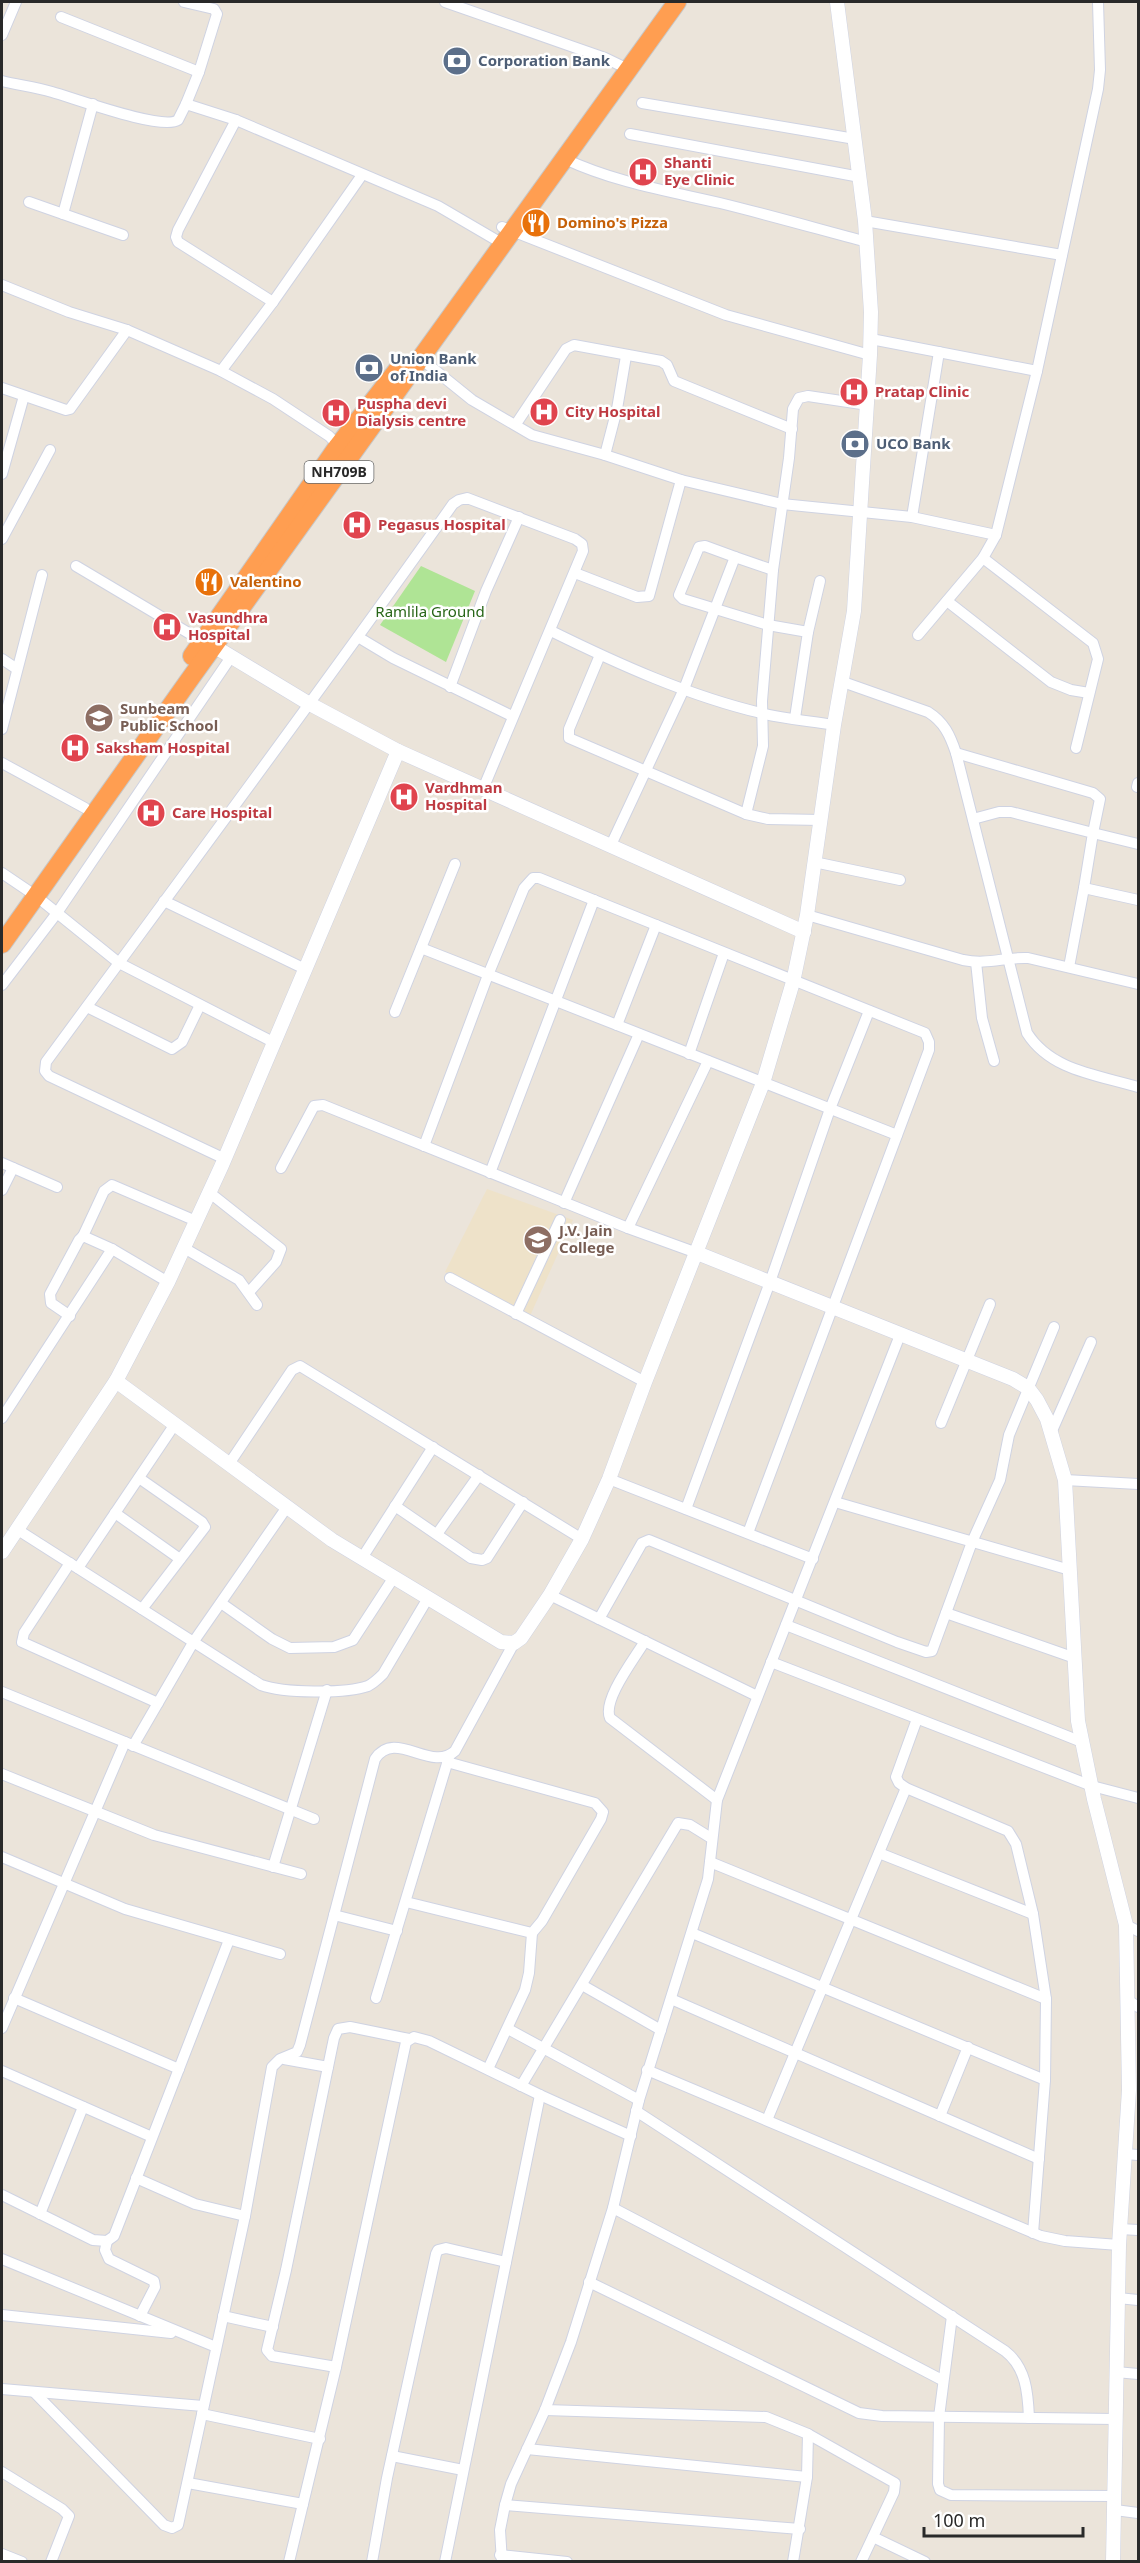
<svg xmlns="http://www.w3.org/2000/svg" width="1140" height="2563" font-family="'Noto Sans',sans-serif">
<style>
.education{fill:#eee2c9}
.green{fill:#afe495}
.lines{fill:none;stroke-linecap:round;stroke-linejoin:round}
.street-casing{stroke:#cfd3e2;stroke-width:12}
.secondary-casing{stroke:#cfd3e2;stroke-width:15}
.highway-casing{stroke:#c7c7c7;stroke-width:20}
.street{stroke:#fff;stroke-width:10}
.secondary{stroke:#fff;stroke-width:14}
.highway{stroke:#ff9e51;stroke-width:18}
.labels{text-anchor:middle;stroke-width:5;stroke-linejoin:round;paint-order:stroke}
.shield{fill:#fff;stroke:#696969;stroke-width:1.5}
.shield-label{font-size:14px;font-weight:bold;fill:#292929}
.service-label{font-size:15px;font-weight:bold;fill:#4e5e75;stroke:#fff;text-anchor:start}
.health-label{font-size:15px;font-weight:bold;fill:#be3a42;stroke:#fff;text-anchor:start}
.food-label{font-size:15px;font-weight:bold;fill:#c56008;stroke:#fff;text-anchor:start}
.park-label{font-size:15px;fill:#286618;stroke:#fff}
.education-label{font-size:15px;font-weight:bold;fill:#785e54;stroke:#fff;text-anchor:start}
</style>
<rect width="100%" height="100%" fill="#ebe4da"/>
<!-- education -->
<polygon class="education" points="487,1189 573,1220 530,1316 445,1272"/>
<!-- green -->
<polygon class="green" points="421,566 475,591 446,662 380,625"/>
<g class="lines">
<!-- street casing -->
<g class="street-casing">
<g id="street">
<polyline points="184,2 214,9 217,14 199,72 186,104"/>
<polyline points="445,2 605,58 630,70"/>
<polyline points="61,17 199,72"/>
<polyline points="2,35 16,2"/>
<path d="M2,81c16,4 33,6 50,11 22,6 110,39 126,28l8,-16 50,16 202,86 65,38"/>
<polyline points="642,103 855,139"/>
<polyline points="236,120 178,230 176,237 178,242 273,302"/>
<polyline points="630,134 860,177"/>
<path d="M565,159c49,23 103,32 155,44 49,12 98,26 147,39"/>
<polyline points="29,202 123,235"/>
<polyline points="63,214 93,104"/>
<polyline points="865,221 1062,255"/>
<polyline points="502,227 726,315 870,355"/>
<polyline points="2,285 69,312 127,330 221,371 273,399 329,436 342,449"/>
<polyline points="871,339 1037,371"/>
<polyline points="420,358 472,400 532,435 605,455 681,480 782,504 912,517 996,535 1037,371 1098,89 1100,70 1098,2"/>
<polyline points="221,371 273,302 362,175"/>
<polyline points="2,388 66,410 70,409 127,330"/>
<polyline points="516,424 566,349 574,345 661,361 667,365 674,381 792,429"/>
<polyline points="605,455 617,409 626,356"/>
<polyline points="2,474 24,396"/>
<polyline points="912,517 939,352"/>
<polyline points="2,539 50,450"/>
<polyline points="735,557 705,546 699,547 679,595 683,599 768,625 808,632 795,718"/>
<polyline points="983,558 1093,643 1098,659 1076,748"/>
<polyline points="76,566 202,641"/>
<polyline points="575,573 637,597 649,596 681,480"/>
<polyline points="947,601 1051,682 1071,690 1089,693"/>
<path d="M551,631c67,33 138,65 210,82 24,6 49,8 73,12"/>
<polyline points="808,632 820,581"/>
<polyline points="918,635 983,558 996,535"/>
<polyline points="358,637 393,658 512,716"/>
<polyline points="600,655 569,729 569,738 746,814 768,819 821,820"/>
<polyline points="2,659 17,669"/>
<path d="M843,682l85,30c16,10 22,23 28,41l71,280c24,38 71,42 111,54"/>
<polyline points="450,687 486,591 519,517"/>
<polyline points="2,729 42,575"/>
<polyline points="956,753 1093,793 1100,799 1093,833 1138,844"/>
<polyline points="2,763 85,808"/>
<polyline points="1137,787 1138,783"/>
<polyline points="746,814 763,746 762,701 773,570 789,458 793,409 799,398 808,396 868,405"/>
<polyline points="973,819 999,812 1011,812 1093,833 1084,888"/>
<polyline points="611,845 684,689 735,557 773,570"/>
<polyline points="814,862 900,880"/>
<polyline points="2,873 36,896 119,963 273,1042"/>
<polyline points="164,901 305,969"/>
<path d="M807,915l156,45c25,5 41,-3 65,-2l110,26"/>
<polyline points="421,948 897,1135"/>
<polyline points="976,962 982,1018 994,1061"/>
<polyline points="1069,967 1084,888 1138,900"/>
<polyline points="2,985 57,913 231,657"/>
<polyline points="87,1007 172,1049 182,1042 200,1005"/>
<polyline points="395,1012 455,864"/>
<polyline points="617,1025 656,925"/>
<polyline points="689,1054 724,953"/>
<polyline points="424,1146 488,975 524,888 533,878 539,878 925,1033 929,1042 929,1050 748,1533"/>
<path d="M225,1159l-176,-83 -4,-5 1,-9c136,-185 274,-370 407,-558l6,-4 8,-2 108,41 7,5 1,7 -100,238"/>
<polyline points="2,1163 57,1187"/>
<polyline points="281,1168 314,1106 323,1105 628,1228 697,1253"/>
<polyline points="490,1173 594,900"/>
<polyline points="2,1190 13,1168"/>
<polyline points="210,1193 281,1249 276,1262 249,1292"/>
<polyline points="564,1203 639,1034"/>
<polyline points="628,1228 708,1061"/>
<polyline points="83,1236 104,1191 112,1185 196,1221"/>
<polyline points="184,1248 239,1280 257,1305"/>
<polyline points="450,1278 645,1382"/>
<polyline points="516,1314 560,1220"/>
<polyline points="70,1316 51,1303 50,1294 79,1240 83,1236 112,1249 168,1282"/>
<polyline points="2,1418 112,1249"/>
<polyline points="941,1423 990,1304"/>
<polyline points="1051,1433 1091,1342"/>
<polyline points="229,1464 292,1370 300,1366 582,1539"/>
<polyline points="139,1478 202,1522 205,1527 142,1609"/>
<polyline points="609,1479 813,1559"/>
<polyline points="1065,1480 1138,1484"/>
<polyline points="835,1502 1070,1570"/>
<polyline points="395,1506 471,1558 482,1560 487,1558 523,1502"/>
<polyline points="686,1509 770,1282 830,1109 869,1011"/>
<polyline points="115,1513 180,1559"/>
<path d="M18,1530l243,155c22,8 84,9 107,1 6,-3 10,-7 15,-12l45,-76"/>
<polyline points="437,1534 479,1475"/>
<polyline points="362,1558 433,1447"/>
<polyline points="70,1563 24,1633 22,1642 158,1703"/>
<polyline points="78,1568 175,1424"/>
<polyline points="550,1595 757,1696"/>
<polyline points="221,1603 272,1639 290,1648 334,1647 353,1640 394,1577"/>
<polyline points="946,1613 1075,1658"/>
<polyline points="599,1619 642,1543 649,1540 897,1642 926,1652 932,1651 972,1542 1000,1480 1009,1435 1054,1327"/>
<polyline points="786,1625 1082,1742"/>
<path d="M645,1641c-10,17 -43,59 -35,77l107,82"/>
<polyline points="771,1662 1092,1786 1138,1798"/>
<polyline points="2,1692 314,1819"/>
<polyline points="133,1746 194,1641 287,1507"/>
<polyline points="2,1774 154,1835 301,1874"/>
<polyline points="906,1788 1008,1831 1016,1844 1033,1914 1046,1999 1045,2080 1033,2233"/>
<polyline points="879,1853 1033,1914"/>
<polyline points="2,1857 125,1909 280,1954"/>
<polyline points="710,1862 1046,1999"/>
<polyline points="273,1867 327,1690"/>
<polyline points="406,1902 532,1933 542,1921 601,1819 603,1812 595,1803 447,1762"/>
<polyline points="334,1915 397,1931"/>
<polyline points="1126,1925 1138,1931"/>
<polyline points="692,1933 1045,2080"/>
<polyline points="582,1985 661,2030"/>
<polyline points="14,1998 179,2069"/>
<polyline points="376,1998 449,1757"/>
<polyline points="671,1999 1039,2159"/>
<polyline points="1128,2000 1138,2007"/>
<polyline points="2,2028 125,1742"/>
<polyline points="508,2029 639,2100"/>
<polyline points="284,2059 328,2067"/>
<polyline points="488,2069 525,1990 529,1973 532,1933"/>
<polyline points="647,2070 1041,2236 1065,2241 1119,2245"/>
<polyline points="2,2071 152,2137"/>
<polyline points="521,2086 678,1823 690,1825 711,1838"/>
<path d="M636,2111l369,240c21,16 23,42 24,67"/>
<polyline points="940,2116 968,2047"/>
<polyline points="767,2120 906,1788 899,1783 896,1777 917,1719"/>
<polyline points="1125,2154 1138,2155"/>
<polyline points="136,2178 195,2204 245,2216"/>
<polyline points="2,2195 93,2240 107,2241 114,2236 229,1940"/>
<polyline points="613,2208 942,2380"/>
<polyline points="40,2214 83,2107"/>
<polyline points="1120,2229 1138,2230"/>
<polyline points="107,2241 105,2250 109,2259 154,2281 155,2287 140,2316"/>
<polyline points="2,2259 216,2347"/>
<polyline points="589,2282 859,2413 882,2416 1116,2419"/>
<polyline points="1118,2298 1138,2300"/>
<polyline points="2,2315 171,2333"/>
<polyline points="223,2316 273,2327"/>
<polyline points="952,2316 939,2417 938,2484 940,2490 951,2495 1115,2496"/>
<polyline points="336,2367 272,2356 267,2350 286,2270 334,2038 338,2029 350,2027 409,2039"/>
<polyline points="1116,2372 1138,2374"/>
<polyline points="2,2389 203,2406"/>
<path d="M34,2392l130,133 8,3 6,-3 67,-309 27,-149 8,-8 17,-7 3,-7 75,-286c20,-31 56,14 80,-8l59,-108"/>
<polyline points="545,2410 766,2417 808,2434 895,2483 894,2492 861,2562"/>
<polyline points="202,2414 320,2439"/>
<polyline points="527,2449 807,2477"/>
<polyline points="392,2456 463,2470"/>
<polyline points="2,2472 62,2509 69,2516 51,2562"/>
<polyline points="188,2483 303,2504"/>
<polyline points="505,2505 800,2529"/>
<polyline points="1115,2510 1138,2513"/>
<polyline points="873,2537 925,2562"/>
<polyline points="2,2554 22,2562"/>
<polyline points="500,2555 567,2562"/>
<polyline points="289,2562 336,2367 406,2042 414,2037 429,2041 540,2095 631,2136"/>
<polyline points="372,2562 387,2478 436,2254 438,2250 446,2248 506,2262"/>
<polyline points="445,2562 540,2095"/>
<polyline points="502,2562 500,2530 505,2505 511,2484 545,2410 571,2342 613,2208 639,2100 708,1879 717,1800 900,1335"/>
<polyline points="793,2562 807,2477 808,2434"/>
</g>
</g>
<!-- secondary casing -->
<g class="secondary-casing">
<g id="secondary">
<polyline points="207,642 308,703 398,751"/>
<polyline points="697,1253 1013,1379 1028,1388 1037,1400 1047,1419 1065,1480 1078,1721 1094,1799 1126,1925 1129,2090 1119,2245 1113,2562"/>
<polyline points="116,1381 332,1540 501,1642 514,1643 521,1638 550,1595 582,1539 609,1479 645,1382 763,1083 793,982 807,915 834,725 854,611 870,355 871,312 865,221 837,2"/>
<polyline points="2,1552 116,1381 168,1282 222,1165 398,751 804,932"/>
</g>
</g>
<!-- highway casing -->
<g class="highway-casing">
<g id="highway">
<polyline points="192,656 338,446 398,369"/>
<polyline points="2,944 192,676 677,2"/>
</g>
</g>
<!-- street -->
<use href="#street" class="street"/>
<!-- secondary -->
<use href="#secondary" class="secondary"/>
<!-- highway -->
<use href="#highway" class="highway"/>
</g>
<!-- icons -->
<defs>
<g id="bank-disc" transform="scale(1.5)"><circle r="9.5" fill="#5c6f8a" stroke="#fff"/><path d="M-6-4H6V4H-6ZM0-2.3a2.3 2.3 0 1 0 0 4.6a2.3 2.3 0 1 0 0-4.6Z" fill="#fff"/></g>
<g id="hospital-disc" transform="scale(1.5)"><circle r="9.5" fill="#e0444e" stroke="#fff"/><path d="M-5-5h3v3.5h4V-5h3V5h-3V1.5h-4V5h-3Z" fill="#fff"/></g>
<g id="restaurant-disc" transform="scale(1.5)"><circle r="9.5" fill="#e8710a" stroke="#fff"/><path d="M-5-6h1v4h1v-4h1v4h1v-4h1v5L-1.5 .5V6h-2V.5L-5-1ZM5-6V6H3V1.5H1.5Q1.5-4 5-6Z" fill="#fff"/></g>
<g id="school-disc" transform="scale(1.5)"><circle r="9.5" fill="#8d6e63" stroke="#fff"/><path d="M0-5L7-2L0 1L-7-2ZM-4 1L0 2.5L4 1V4Q0 6-4 4Z" fill="#fff"/></g>
<g id="university-disc" transform="scale(1.5)"><circle r="9.5" fill="#8d6e63" stroke="#fff"/><path d="M0-5L7-2L0 1L-7-2ZM-4 1L0 2.5L4 1V4Q0 6-4 4Z" fill="#fff"/></g>
</defs>
<g fill-rule="evenodd">
<use href="#bank-disc" x="457" y="61"/>
<use href="#hospital-disc" x="643" y="172"/>
<use href="#restaurant-disc" x="536" y="223"/>
<use href="#bank-disc" x="369" y="368"/>
<use href="#hospital-disc" x="854" y="392"/>
<use href="#hospital-disc" x="544" y="412"/>
<use href="#hospital-disc" x="336" y="413"/>
<use href="#bank-disc" x="855" y="444"/>
<use href="#hospital-disc" x="357" y="525"/>
<use href="#restaurant-disc" x="209" y="582"/>
<use href="#hospital-disc" x="167" y="627"/>
<use href="#school-disc" x="99" y="718"/>
<use href="#hospital-disc" x="75" y="748"/>
<use href="#hospital-disc" x="404" y="797"/>
<use href="#hospital-disc" x="151" y="813"/>
<use href="#university-disc" x="538" y="1240"/>
</g>
<g class="labels">
<!-- shield labels -->
<rect class="shield" x="304.5" y="461" width="69" height="22" rx="4.5"/>
<g class="shield-label">
<text x="339" y="477">NH709B</text>
</g>
<!-- service labels -->
<g class="service-label">
<text x="478" y="66">Corporation Bank</text>
<text x="390" y="364">Union Bank<tspan x="390" dy="17">of India</tspan></text>
<text x="876" y="449">UCO Bank</text>
</g>
<!-- health labels -->
<g class="health-label">
<text x="664" y="168">Shanti<tspan x="664" dy="17">Eye Clinic</tspan></text>
<text x="875" y="397">Pratap Clinic</text>
<text x="357" y="409">Puspha devi<tspan x="357" dy="17">Dialysis centre</tspan></text>
<text x="565" y="417">City Hospital</text>
<text x="378" y="530">Pegasus Hospital</text>
<text x="188" y="623">Vasundhra<tspan x="188" dy="17">Hospital</tspan></text>
<text x="96" y="753">Saksham Hospital</text>
<text x="425" y="793">Vardhman<tspan x="425" dy="17">Hospital</tspan></text>
<text x="172" y="818">Care Hospital</text>
</g>
<!-- food labels -->
<g class="food-label">
<text x="557" y="228">Domino's Pizza</text>
<text x="230" y="587">Valentino</text>
</g>
<!-- park labels -->
<g class="park-label">
<text x="430" y="617">Ramlila Ground</text>
</g>
<!-- education labels -->
<g class="education-label">
<text x="120" y="714">Sunbeam<tspan x="120" dy="17">Public School</tspan></text>
<text x="559" y="1236">J.V. Jain<tspan x="559" dy="17">College</tspan></text>
</g>
</g>
<!-- border -->
<rect width="1140" height="2563" fill="none" stroke="#292929" stroke-width="6"/>
<!-- scale -->
<path d="M924 2527v9h159v-9" fill="none" stroke="#292929" stroke-width="3"/>
<text x="933" y="2527" font-size="18" fill="#292929" stroke="#ffffff" stroke-width="4.5" paint-order="stroke">100 m</text>
</svg>
